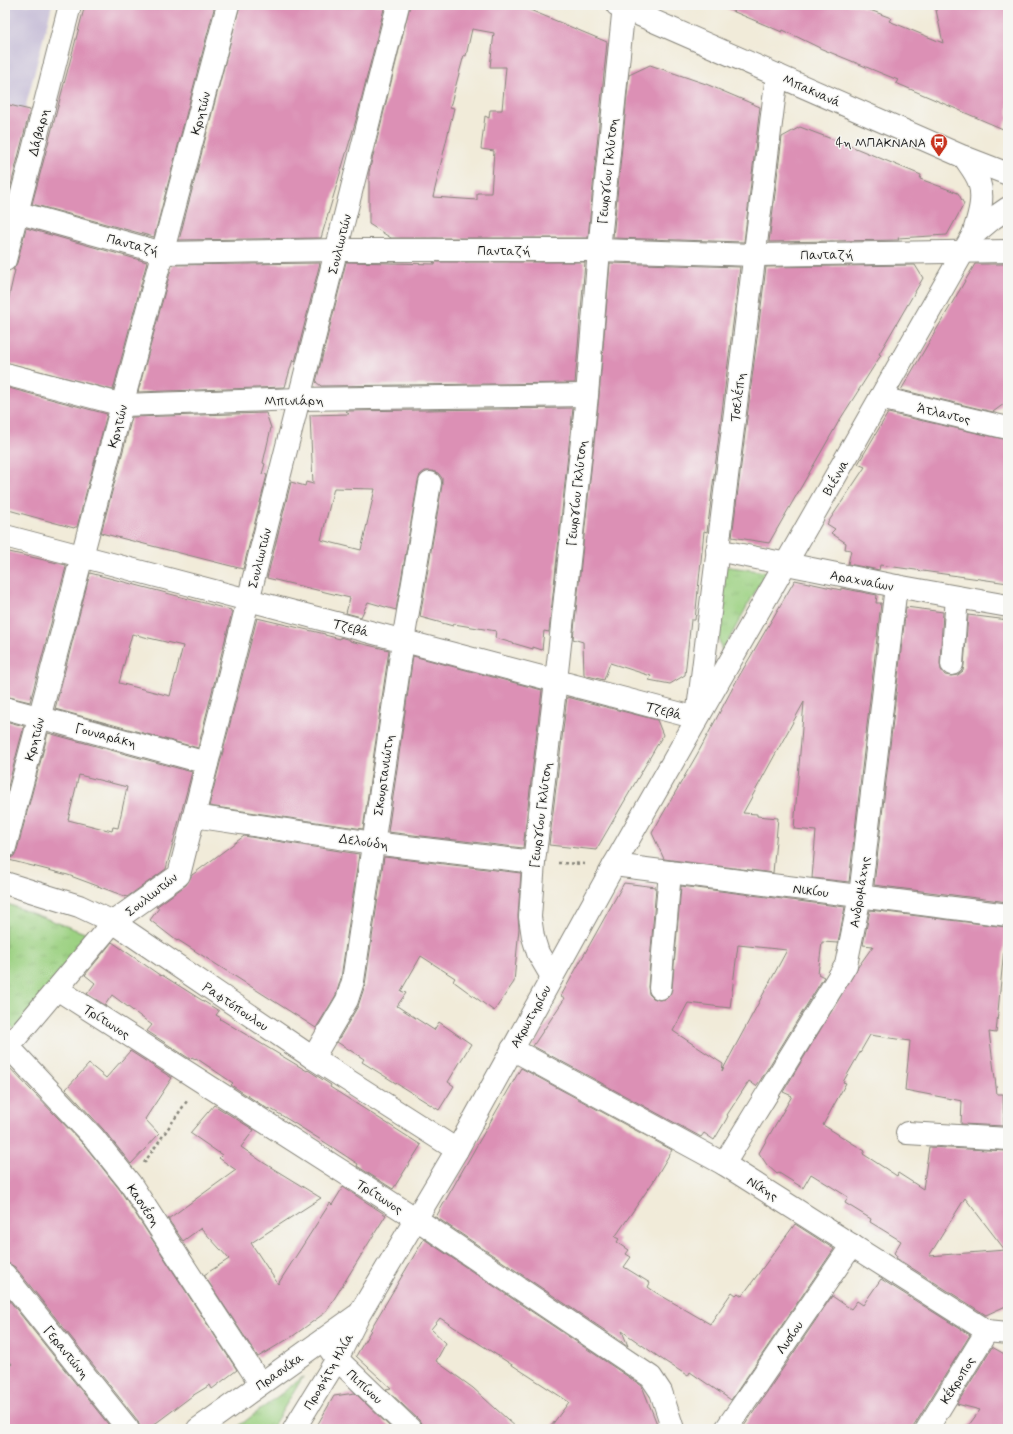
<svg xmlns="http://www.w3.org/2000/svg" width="1013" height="1434" font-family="Mynerve,sans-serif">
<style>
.industrial{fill:#c8bfd8}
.grass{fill:url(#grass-tufts);stroke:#5c764f}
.building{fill:#dc90b5;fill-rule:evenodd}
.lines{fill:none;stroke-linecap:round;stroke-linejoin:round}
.minor-casing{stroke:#86847a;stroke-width:24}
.path{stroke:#86847a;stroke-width:2.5;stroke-dasharray:3 3;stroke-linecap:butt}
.minor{stroke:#fff;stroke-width:22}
.labels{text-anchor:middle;stroke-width:3;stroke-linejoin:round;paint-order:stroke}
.street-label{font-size:13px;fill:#1c1c1c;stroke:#f6f6f2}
.poi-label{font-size:13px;fill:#1c1c1c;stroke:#f6f6f2;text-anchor:end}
</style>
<defs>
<pattern id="grass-tufts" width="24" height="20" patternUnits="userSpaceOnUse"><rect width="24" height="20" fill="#9cd182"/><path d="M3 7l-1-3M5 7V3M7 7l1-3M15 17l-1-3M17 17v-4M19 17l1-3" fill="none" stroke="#86b370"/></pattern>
</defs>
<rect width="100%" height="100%" fill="#f6f6f2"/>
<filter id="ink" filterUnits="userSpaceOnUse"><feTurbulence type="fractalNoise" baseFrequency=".025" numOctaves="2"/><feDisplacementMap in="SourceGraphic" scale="8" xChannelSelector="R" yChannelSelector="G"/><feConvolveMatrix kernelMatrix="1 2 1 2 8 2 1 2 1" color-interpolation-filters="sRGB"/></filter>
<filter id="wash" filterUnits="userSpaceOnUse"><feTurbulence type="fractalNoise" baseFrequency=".012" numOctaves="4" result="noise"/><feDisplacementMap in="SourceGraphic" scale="16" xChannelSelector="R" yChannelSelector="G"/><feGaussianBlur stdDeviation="0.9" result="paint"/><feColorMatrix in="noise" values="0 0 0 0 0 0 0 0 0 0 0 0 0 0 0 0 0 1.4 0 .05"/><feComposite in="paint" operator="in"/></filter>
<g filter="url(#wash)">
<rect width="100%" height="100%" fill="#f1ebd9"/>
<!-- industrial -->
<polygon class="industrial" points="5,5 52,5 25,109 5,104"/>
<!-- grass -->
<g class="grass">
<polygon points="723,566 766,572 722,652 714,618"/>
<polygon points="5,903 90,935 15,1030 5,1020"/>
<polygon points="303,1377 271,1429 235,1429"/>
</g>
<g id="blocks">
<!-- building -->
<g class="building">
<polygon points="85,5 215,5 154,237 32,204"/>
<polygon points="240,5 385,5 356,120 321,238 179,240"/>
<path d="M410,5h108l89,37 -19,196h-197l-22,-14v-52zM472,29l22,4 -4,34h16l-4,43h-12l-1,8 -4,-2 -4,33 13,2 -3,42h-14v7l-44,-3 21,-89 -4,-1 14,-52 2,1z"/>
<polygon points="718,5 857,5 891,18 889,21 943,43 935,5 1008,5 1008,119 1003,129 896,83 898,80 822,49 783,30 782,32"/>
<polygon points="650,65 706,84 760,107 744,242 613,238 629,75"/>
<polygon points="5,104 30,110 8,197 5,197"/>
<polygon points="800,127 853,147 921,175 920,179 958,193 964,204 947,235 898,238 899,240 769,242 782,137"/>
<polygon points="26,228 147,262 113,390 5,362 5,314 15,270 13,270 17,263"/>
<polygon points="346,262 436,264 433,262 585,262 575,383 321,386 316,382"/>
<polygon points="320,263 295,362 293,359 285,387 138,392 172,265"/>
<polygon points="610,263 740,267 707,532 704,531 695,620 691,620 685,675 670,684 649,680 651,676 610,663 604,680 584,675 583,642 573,639 599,396"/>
<polygon points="975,264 1008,264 1008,401 993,412 901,390"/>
<polygon points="915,265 923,278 879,354 881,355 839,421 769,543 732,537 766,267"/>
<polygon points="5,387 107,414 77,527 75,527 74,528 5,509"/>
<path d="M573,408l-24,224 -5,-1 -2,19 -9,-3v2l-38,-11 1,-7 -42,-7 -1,2 -33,-9 22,-132v-7l-4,-5 -6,-2h-7l-5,4 -2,6 -22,129 -28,-8 -7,15 -15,-4 4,-15 -83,-20 24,-96 14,4 1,-4 7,2 -3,-69 39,-1 -3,-3zM334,488l41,1 -14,61 -40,-10z"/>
<polygon points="266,413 271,428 263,463 265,464 262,474 267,475 243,569 101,533 132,417"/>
<polygon points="888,413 1008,440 1008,583 880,565 879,570 848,564 851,550 845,549 846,543 831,533 835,529 827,524 865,467 858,464"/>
<polygon points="5,551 66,565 66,567 30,702 5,696"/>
<path d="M90,573l141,37v2h1l-34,136 -143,-39zM132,634l51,12 -13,50 -51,-13z"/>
<polygon points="795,580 841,590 841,588 877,595 876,603 881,603 849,882 812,878 816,831 794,829 804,702 743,813 757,814 757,816 778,818 773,873 664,859 652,833 699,751 738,678"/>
<polygon points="906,607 943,612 940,663 941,670 945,675 951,676 958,675 963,671 964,665 968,615 1008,620 1008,902 874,885"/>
<polygon points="257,618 325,634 325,635 340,639 340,637 350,640 350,641 389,650 363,829 209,806"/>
<polygon points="413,656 542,690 523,848 388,832"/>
<polygon points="567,697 657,720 663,735 596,850 549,845"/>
<polygon points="5,721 24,726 5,798"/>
<path d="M48,733l144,39 -26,97 -39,28 -59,-22 -63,-16h4l5,-3 3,-6zM79,775l48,12 -9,41 -5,-1 -1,4 -44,-11z"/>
<polygon points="244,836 359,854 341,978 336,995 316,1028 178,940 177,941 150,920 159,908 156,907 186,885 192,875"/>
<polygon points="384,857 521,873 518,916 519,928 514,982 494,1011 453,981 455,978 421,956 401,991 406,993 397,1006 434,1030 439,1022 471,1044 448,1082 454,1086 439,1110 362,1062 364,1059 337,1042 358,1006 365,985"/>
<path d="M624,883l32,4 -8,100 1,7 4,4 6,2 7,-1 4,-4 2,-6 9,-103 164,21 -7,36 -16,-1 -4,32 6,3 -64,104 -4,5 -7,-5 -22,34 1,1 -2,4 -12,20 -10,-7 -3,4 -168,-91 32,-48 -4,-2zM738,945l49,5 -65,121 1,-7 -50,-33 15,-28 42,5z"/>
<path d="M870,910l136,17 -10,106 -7,-1 8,62h6l1,32 -43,-2 1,-23 -57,-11 5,-49 -40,-6 -27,47 3,1 -23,42 42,26 -2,3 34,22 1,-3 25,16 6,-42 78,4 1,154 -22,10 -90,-57 1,-2 -3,-3 7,-12 -31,-19 1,-3 -26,-16 3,-6 -37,-23 -8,14 -24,-15 -2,1 -10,-9 -8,-12 33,-57 -9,-4 75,-125 15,-21 -10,-1zM965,1198l40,52 -76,6z"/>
<polygon points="112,942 161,976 162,975 219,1011 216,1015 221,1018 220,1019 307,1071 308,1070 331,1085 330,1087 421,1145 393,1189 357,1166 358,1164 326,1143 281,1115 269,1108 268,1109 231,1085 233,1083 196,1058 195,1059 192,1057 190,1059 147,1031 152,1025 112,995 105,1005 87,994 95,983 85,975"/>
<polygon points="130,1051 172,1078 145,1119 159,1134 131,1164 103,1129 66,1089 89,1064 106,1078"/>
<polygon points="5,1063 85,1146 120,1190 237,1370 212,1389 210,1385 192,1396 148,1429 140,1429 138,1421 15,1267 10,1264 5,1263"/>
<polygon points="521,1068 672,1150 653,1182 615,1237 619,1239 617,1242 629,1250 626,1254 631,1257 624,1267 650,1283 648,1287 655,1292 710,1324 732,1292 736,1295 738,1293 742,1296 795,1224 834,1249 731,1400 690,1372 688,1376 663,1360 622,1331 628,1346 436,1217"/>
<polygon points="214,1105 254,1130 241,1147 264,1163 321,1198 251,1243 278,1284 330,1203 332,1205 343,1187 386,1215 326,1312 293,1336 258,1357 204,1275 229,1259 201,1228 183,1241 168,1219 236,1170 219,1158 222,1155 190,1133"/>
<polygon points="424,1239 642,1386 659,1429 549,1429 569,1402 440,1318 431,1329 446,1343 436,1361 473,1388 518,1429 422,1429 422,1425 419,1420 386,1389 391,1388 356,1356 371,1330 370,1330"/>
<polygon points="881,1279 970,1335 912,1429 742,1429 832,1296 851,1309 857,1301 863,1305"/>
<polygon points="5,1295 112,1429 5,1429 5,1370 12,1364 5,1356"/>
<polygon points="992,1347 1008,1356 1008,1429 966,1429 980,1410 957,1404"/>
<polygon points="355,1393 392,1429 315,1429 334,1396"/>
</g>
</g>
</g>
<g filter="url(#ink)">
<use href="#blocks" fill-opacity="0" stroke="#86847a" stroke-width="1"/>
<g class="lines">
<!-- minor casing -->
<g class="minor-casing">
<g id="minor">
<polyline points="617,5 964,157 1008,174"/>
<polyline points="5,209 163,253 337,250 599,250 755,255 1008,251"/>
<polyline points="973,235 992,219 1008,208"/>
<polyline points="5,260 70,5"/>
<polyline points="5,374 123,405 299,399 587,395"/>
<polyline points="880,398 1008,428"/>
<polyline points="5,536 697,718"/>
<polyline points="717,550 896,586 1008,606"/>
<polyline points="952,664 957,597"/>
<polyline points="5,708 207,763"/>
<polyline points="698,709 777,75"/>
<polyline points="194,816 373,843 534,862"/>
<polyline points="5,847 228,5"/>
<polyline points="614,865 1008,915"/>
<polyline points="5,883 79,906 113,922 313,1058 457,1150"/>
<polyline points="552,977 538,953 533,937 530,917 534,862 556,681 587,395 599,250 624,5"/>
<polyline points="660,988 670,872"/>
<polyline points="57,989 415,1218 651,1377 661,1392 673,1429"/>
<polyline points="5,1043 94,1138 130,1183 260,1383"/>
<polyline points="8,1047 113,922 179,875 398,5"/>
<polyline points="512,1049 724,1164 987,1331 1008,1333"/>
<polyline points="313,1058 347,1000 353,981 403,641 430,483"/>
<polyline points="907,1133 1008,1139"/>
<polyline points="724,1164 846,965 860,896 896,586"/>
<polyline points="5,1275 128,1429"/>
<polyline points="329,1348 337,1359 410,1429"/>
<polyline points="198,1429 356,1316"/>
<path d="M294,1429l43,-70 23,-46 97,-163 157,-285 359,-630c5,-17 12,-36 6,-53 -3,-9 -10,-17 -15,-25"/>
<polyline points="726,1429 852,1245"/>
<polyline points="927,1429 987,1331"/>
</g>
</g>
<!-- path -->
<g class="path">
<polyline points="558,863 587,864"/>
<polyline points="144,1163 187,1101"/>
</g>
<!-- minor -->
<use href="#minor" class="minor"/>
</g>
</g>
<!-- icons -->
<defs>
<g id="bus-pin" transform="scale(0.9)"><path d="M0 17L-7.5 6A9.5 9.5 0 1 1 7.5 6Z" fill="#c8321e" stroke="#f6f6f2"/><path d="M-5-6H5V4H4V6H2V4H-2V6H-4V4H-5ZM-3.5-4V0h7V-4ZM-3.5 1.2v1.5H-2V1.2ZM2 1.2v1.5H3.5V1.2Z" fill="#fff"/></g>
</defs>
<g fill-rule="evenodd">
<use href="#bus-pin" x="939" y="142"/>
</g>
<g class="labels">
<!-- street labels -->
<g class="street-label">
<text transform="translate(812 90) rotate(24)" y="5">Μπακνανά</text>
<text transform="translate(200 113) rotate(-75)" y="5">Κρητών</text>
<text transform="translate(38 132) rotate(-76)" y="5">Δάβαρη</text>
<text transform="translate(607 171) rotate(-84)" y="5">Γεωργίου Γκλύτση</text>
<text transform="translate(133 244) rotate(15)" y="5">Πανταζή</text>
<text transform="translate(339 244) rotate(-76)" y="5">Σουλιωτών</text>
<text x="504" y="255">Πανταζή</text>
<text transform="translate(827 254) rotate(-1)" y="5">Πανταζή</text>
<text transform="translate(737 397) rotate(-83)" y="5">Τσελέπη</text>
<text transform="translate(294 400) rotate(-1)" y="5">Μπινιάρη</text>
<text transform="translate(944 413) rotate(13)" y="5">Άτλαντος</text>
<text transform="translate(117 426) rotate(-75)" y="5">Κρητών</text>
<text transform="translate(835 477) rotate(-60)" y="5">Βιέννα</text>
<text transform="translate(576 493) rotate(-84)" y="5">Γεωργίου Γκλύτση</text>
<text transform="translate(259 558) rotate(-76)" y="5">Σουλιωτών</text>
<text transform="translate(862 580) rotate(11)" y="5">Αραχναίων</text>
<text transform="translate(351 627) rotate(15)" y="5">Τζεβά</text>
<text transform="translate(664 710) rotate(15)" y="5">Τζεβά</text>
<text transform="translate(106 735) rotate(15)" y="5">Γουναράκη</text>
<text transform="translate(34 739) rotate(-75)" y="5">Κρητών</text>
<text transform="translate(383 775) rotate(-82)" y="5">Σκουρτανιώτη</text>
<text transform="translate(540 815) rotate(-83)" y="5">Γεωργίου Γκλύτση</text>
<text transform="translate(364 841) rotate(8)" y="5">Δελούδη</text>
<text transform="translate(811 890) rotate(7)" y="5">Νικίου</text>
<text transform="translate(859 892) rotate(-81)" y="5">Ανδρομάχης</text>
<text transform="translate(151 894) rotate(-38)" y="5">Σουλιωτών</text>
<text transform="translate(236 1006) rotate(34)" y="5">Ραφτόπουλου</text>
<text transform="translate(530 1016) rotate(-61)" y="5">Ακρωτηρίου</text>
<text transform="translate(107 1021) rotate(33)" y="5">Τρίτωνος</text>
<text transform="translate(763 1188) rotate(32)" y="5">Νίκης</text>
<text transform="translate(380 1196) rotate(33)" y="5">Τρίτωνος</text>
<text transform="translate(144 1205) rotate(56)" y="5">Κασνέση</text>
<text transform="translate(789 1337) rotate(-56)" y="5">Λυσίου</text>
<text transform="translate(67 1352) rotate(51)" y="5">Γεραντώνη</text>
<text transform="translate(279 1371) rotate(-35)" y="5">Πρασνίκα</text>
<text transform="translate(328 1371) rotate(-60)" y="5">Προφήτη Ηλία</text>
<text transform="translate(957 1380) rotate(-58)" y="5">Κέκροπος</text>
<text transform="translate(365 1386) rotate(43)" y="5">Πιπίνου</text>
</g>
<!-- poi labels -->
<g class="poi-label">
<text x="926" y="147">4η ΜΠΑΚΝΑΝΑ</text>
</g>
</g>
<!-- margin -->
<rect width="1013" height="1434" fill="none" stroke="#f6f6f2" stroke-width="20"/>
</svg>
